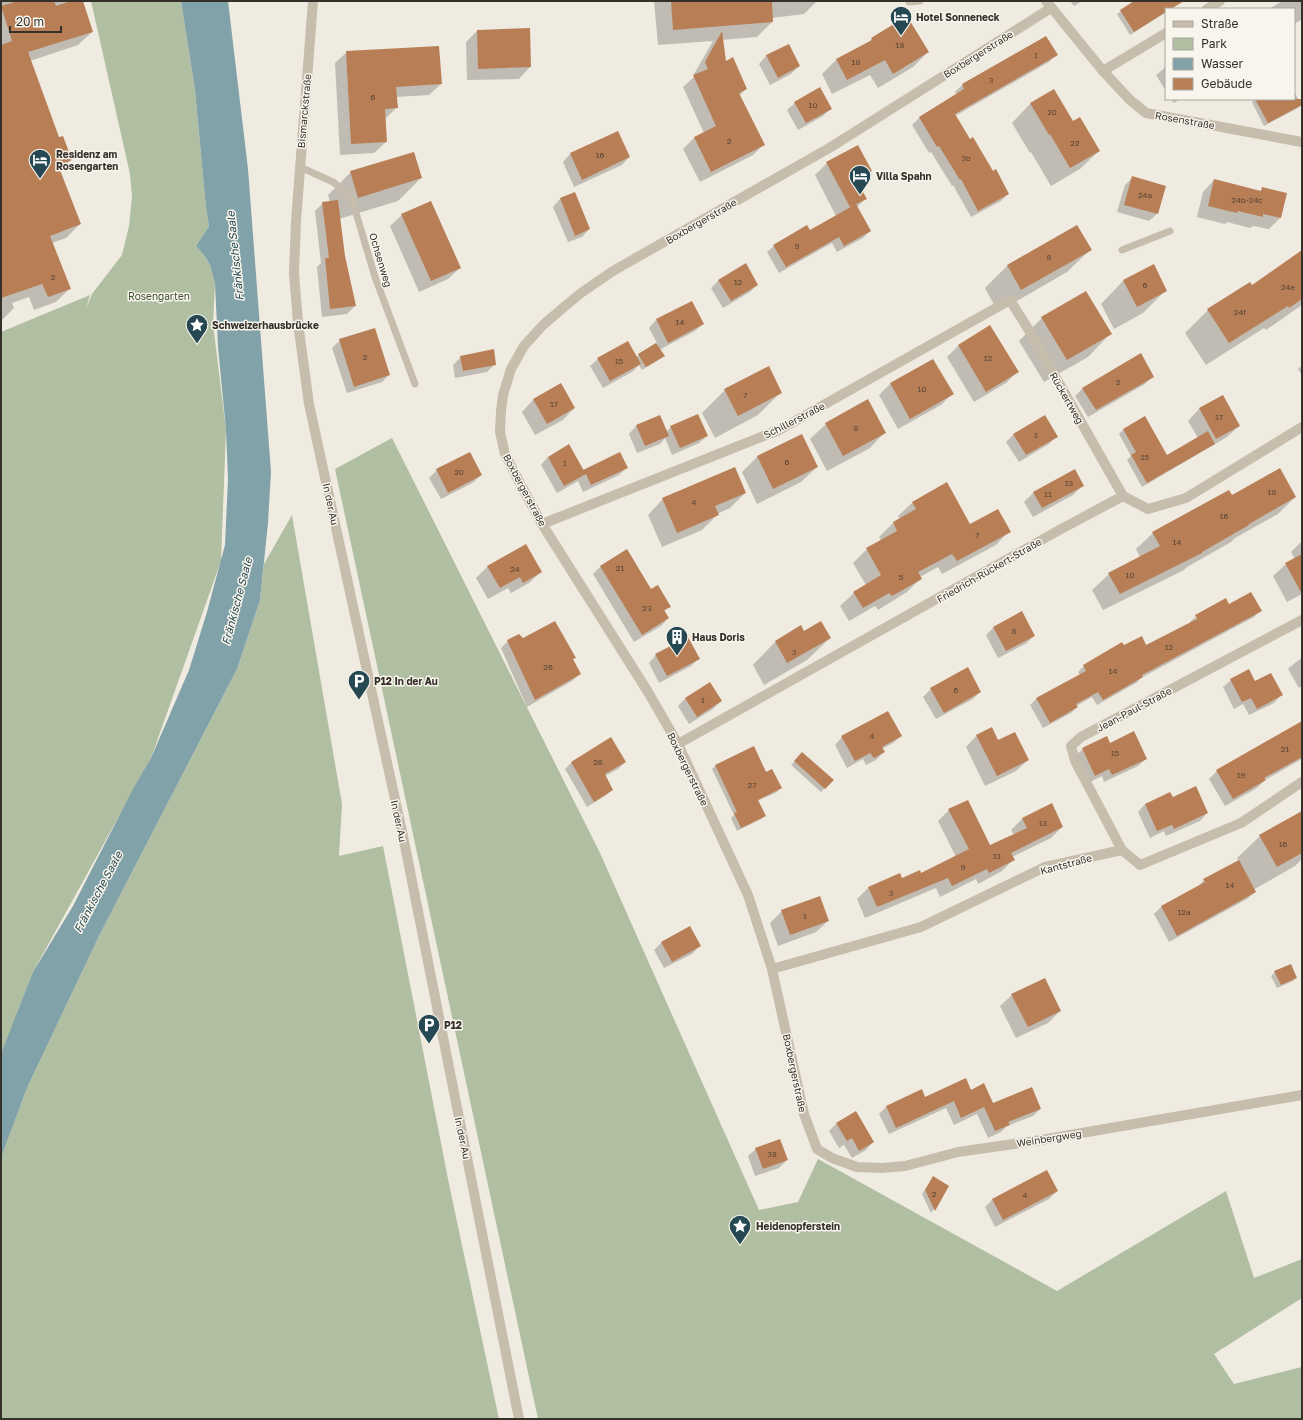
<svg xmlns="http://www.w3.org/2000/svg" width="1303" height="1420" font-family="'Golos Text',sans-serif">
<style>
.green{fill:#b0bea2}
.water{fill:#82a2aa}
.shadow{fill:#0003}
.building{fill:#b87f57}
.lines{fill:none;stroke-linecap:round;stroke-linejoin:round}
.lane{stroke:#c7bdad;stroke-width:7}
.street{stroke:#c7bdad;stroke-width:10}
.labels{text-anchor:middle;stroke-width:3;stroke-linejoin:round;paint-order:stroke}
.number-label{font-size:8px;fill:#564436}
.poi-label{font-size:10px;font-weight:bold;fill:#36302b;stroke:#f8f5ec;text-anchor:start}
.street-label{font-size:10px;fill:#36302b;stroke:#f8f5ec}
.park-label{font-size:10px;fill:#415231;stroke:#f8f5ec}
.water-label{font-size:11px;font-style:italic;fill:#254853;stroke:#f8f5ec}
</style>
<rect width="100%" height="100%" fill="#f0ebe0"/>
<!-- green -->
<g class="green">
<polygon points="91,1 181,1 195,90 206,208 209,226 196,246 204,255 210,265 215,284 213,324 226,430 221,561 151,758 33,972 1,1060 1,332 90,295 86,309 92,294 122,255 129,226 132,197 130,174"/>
<polygon points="392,438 600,853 759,1210 798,1202 818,1159 1057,1291 1226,1191 1254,1278 1302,1259 1302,1298 1214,1354 1234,1384 1302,1367 1302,1419 538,1419 335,469"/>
<polygon points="292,515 342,804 339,856 383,846 449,1184 499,1419 1,1419 1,1158 27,1088 100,934 237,669 260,600 264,564"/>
</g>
<!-- water -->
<polygon class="water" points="181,1 228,1 248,169 271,472 268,523 260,600 237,669 100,934 27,1088 1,1158 1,1054 33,972 73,906 133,789 151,758 189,670 207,612 225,545 228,479 226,430 218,347 215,284 210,265 204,255 196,246 209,226 206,208 195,90"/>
<!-- shadow -->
<g class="shadow">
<polygon points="1,1 82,1 92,32 78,45 30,61 58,138 71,160 60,171 80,224 66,238 52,243 69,289 56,302 34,310 29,297 12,303 14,308 1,321"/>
<polygon points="654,1 817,1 804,14 772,18 772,22 757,37 722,40 725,62 746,89 739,96 764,144 753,155 700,182 683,149 694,138 704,133 683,87 695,76 694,74 713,41 658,45"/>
<polygon points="1070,1 1082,1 1074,6"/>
<polygon points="1147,1 1176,1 1169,9 1166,9 1166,12 1130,35 1117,14 1121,11"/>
<polygon points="1282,1 1302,1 1302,22 1301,20 1294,24 1294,9 1269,9"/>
<polygon points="529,29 530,67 519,79 467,80 466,42 477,31"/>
<polygon points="1046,37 1056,55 1049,62 955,116 970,140 1008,194 1001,201 971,217 953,185 952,186 931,152 929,153 912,125 919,118 957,95 955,92 962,85"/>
<polygon points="872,39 928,52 913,67 878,88 870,75 832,94 822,74 837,59 866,44"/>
<polygon points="788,45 799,66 791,74 770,85 759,64 766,56"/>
<polygon points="347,52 441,84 429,95 396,97 397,107 385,119 386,142 374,153 340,155 335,63"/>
<polygon points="1166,67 1166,91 1156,75"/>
<polygon points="1054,90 1073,122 1099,151 1080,169 1051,186 1031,152 1030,153 1012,123 1030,104"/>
<polygon points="1294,91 1301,105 1298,108 1264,126 1252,102 1255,99 1294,99"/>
<polygon points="1171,99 1180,99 1174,103"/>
<polygon points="795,103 831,108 823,116 798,130 787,110"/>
<polygon points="618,132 629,157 622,165 574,187 563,162 570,154"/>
<polygon points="827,163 871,171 858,184 865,199 857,207 870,231 863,238 837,252 832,243 779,273 767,252 774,246 809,231 836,216 815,175"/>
<polygon points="351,172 421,178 398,201 339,219 344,256 355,306 347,314 322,317 317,267 321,263 315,211 323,203 330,202 328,195"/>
<polygon points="1132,178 1157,214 1149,221 1117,212 1125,185"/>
<polygon points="1214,180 1259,192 1263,188 1286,194 1280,218 1269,229 1253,226 1250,228 1227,222 1225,224 1197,217 1203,192"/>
<polygon points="574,193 589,229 582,237 568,242 553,207 560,199"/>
<polygon points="402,215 460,268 448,279 419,292 390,226"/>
<polygon points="1090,250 1067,272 998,312 985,288 1008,265"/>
<polygon points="1302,252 1302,305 1266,330 1264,328 1206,365 1185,333 1208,310 1252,286"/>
<polygon points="745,265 757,285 750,292 723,308 711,288 718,281"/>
<polygon points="1153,266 1166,290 1143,313 1114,329 1101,304 1123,281"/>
<polygon points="691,302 703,324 695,331 659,350 663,356 660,359 642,370 639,365 632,372 603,388 590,366 598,359 636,357 657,343 649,328 656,320"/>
<polygon points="1042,318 1110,334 1088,357 1044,382 1019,341"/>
<polygon points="990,326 1017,372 1006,383 974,402 947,357 958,346"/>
<polygon points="340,340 389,375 382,382 347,393 332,348"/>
<polygon points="461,357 495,364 487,372 455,378 453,365"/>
<polygon points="933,360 952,394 941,405 898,429 879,395 890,384"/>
<polygon points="1302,366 1302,375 1298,369"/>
<polygon points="1153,376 1145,384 1088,417 1075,396 1083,388"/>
<polygon points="561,385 574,408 563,420 535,435 522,412 533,400"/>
<polygon points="725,390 781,392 758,415 715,438 702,413"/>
<polygon points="1222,396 1239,426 1227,437 1142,487 1127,460 1131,456 1119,434 1123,430 1144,418 1167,456 1198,438 1188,421 1199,409"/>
<polygon points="867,401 885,432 870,448 827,471 810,439 826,424"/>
<polygon points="659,416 666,432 671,427 707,436 699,443 672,455 665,438 660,444 637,453 629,434 636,426"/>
<polygon points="1014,434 1056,436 1049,444 1019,462 1006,442"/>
<polygon points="802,436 817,467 801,482 757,504 742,472 757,457"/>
<polygon points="548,457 583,471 626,468 619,475 583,492 578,481 557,493 541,465"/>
<polygon points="437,470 481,475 474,482 441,499 429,478"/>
<polygon points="947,484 970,526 1009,531 996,545 942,574 938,567 920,577 921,578 907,592 878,610 875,606 849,621 840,606 854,593 866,585 853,563 867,549 882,541 879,537 893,523 900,519 898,516 912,503"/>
<polygon points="1083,485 1073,495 1033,517 1024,502 1034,492"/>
<polygon points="745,493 730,508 717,514 717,515 702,530 662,547 648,515 663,499"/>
<polygon points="1232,496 1295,497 1278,514 1235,538 1231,542 1187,567 1184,570 1103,610 1092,590 1109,574 1140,557 1136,549 1153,533"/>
<polygon points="1302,541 1302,594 1287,602 1273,576 1286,564 1295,559 1291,552"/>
<polygon points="627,550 651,590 669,606 664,612 668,618 661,626 634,642 593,574 600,567"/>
<polygon points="488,566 541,572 529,583 511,593 508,588 488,599 476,578"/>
<polygon points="1226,599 1229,605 1260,611 1254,617 1141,678 1136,683 1097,705 1092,697 1076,706 1077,707 1071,713 1043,728 1030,705 1036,699 1080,675 1078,672 1084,666 1124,647 1146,646 1190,623 1190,622 1195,617 1199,624 1197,616 1195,616"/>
<polygon points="1021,612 1034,635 1027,643 998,658 986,635 993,628"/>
<polygon points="800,627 804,632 830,638 807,660 764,685 753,665 775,642"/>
<polygon points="523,639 575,657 572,660 580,674 572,681 527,707 501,648 508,641"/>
<polygon points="656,655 698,659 691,666 659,683 649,663"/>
<polygon points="1302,658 1302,686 1299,688 1288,669 1296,662"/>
<polygon points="1231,680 1255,682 1281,695 1274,703 1249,715 1243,704 1234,709 1223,687"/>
<polygon points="709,684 721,701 713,709 689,724 678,706 685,699"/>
<polygon points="931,689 980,692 973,699 936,719 923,697"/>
<polygon points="1302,725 1302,759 1265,780 1257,788 1225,806 1209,779 1217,771"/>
<polygon points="977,735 998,741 1028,760 1016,771 985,786 966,747"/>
<polygon points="901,736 893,743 882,749 884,752 876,760 866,765 863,759 847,768 835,745 842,737"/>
<polygon points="1110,744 1146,759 1138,766 1104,782 1102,776 1088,783 1075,756 1083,749"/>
<polygon points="754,748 766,773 780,788 777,792 757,801 764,816 761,819 737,831 731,818 734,815 712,769 715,766"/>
<polygon points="799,757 832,780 821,792 791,765"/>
<polygon points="572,762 625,762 618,769 605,776 612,790 605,796 587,807 565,769"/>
<polygon points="1170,793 1172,798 1207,813 1200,821 1166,836 1164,831 1150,838 1138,812 1145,804"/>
<polygon points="1051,805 1062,827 1051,838 1012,857 1013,860 1002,871 978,884 976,879 940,897 936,888 865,918 857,899 868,888 920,875 956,857 938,821 949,810 990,847 1014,835 1011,830 1022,819"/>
<polygon points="1302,815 1302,859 1295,866 1253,890 1255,892 1247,899 1169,942 1154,914 1161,907 1197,888 1204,880 1239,861 1237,858 1260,836"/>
<polygon points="782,911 828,921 816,932 778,946 770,923"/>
<polygon points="662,942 700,946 692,954 664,968 654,950"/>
<polygon points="1275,972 1296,977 1293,981 1277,988 1271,976"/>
<polygon points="1012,995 1060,1011 1048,1023 1016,1038 1000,1006"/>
<polygon points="921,1090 925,1098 970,1091 992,1104 1040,1109 1033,1116 1007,1126 1001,1132 988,1138 977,1114 954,1125 946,1108 889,1134 879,1114 886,1107"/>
<polygon points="836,1124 873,1142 866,1150 852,1158 844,1145 839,1148 829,1131"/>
<polygon points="756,1149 787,1160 779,1168 755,1176 748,1156"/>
<polygon points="1047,1172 1057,1191 1049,1199 995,1227 985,1207 992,1200"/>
<polygon points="933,1178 948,1186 931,1213 922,1194"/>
</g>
<!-- building -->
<g class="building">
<polygon points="18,1 54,1 56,6 71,1 83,1 93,32 28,52 59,137 63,136 72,160 58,165 81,224 50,236 71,289 48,297 42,284 1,298 1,45 12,41 1,6"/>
<polygon points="671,1 772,1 773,22 673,30"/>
<polygon points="1134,1 1184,1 1171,9 1166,9 1166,12 1134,32 1120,10"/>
<polygon points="907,16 929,52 893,74 885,60 847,80 836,59 872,40 871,38"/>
<polygon points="530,28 531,67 478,69 477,30"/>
<polygon points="722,31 726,61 733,57 747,89 739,93 765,145 711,172 694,137 716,126 693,75 708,69 705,62"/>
<polygon points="1046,36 1058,55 955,114 970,139 973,137 993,171 996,169 1009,194 978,211 961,179 960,180 939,146 937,147 919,117 964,89 962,84"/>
<polygon points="789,44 800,66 778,78 766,55"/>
<polygon points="439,46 442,84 396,87 398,108 385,109 387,142 351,144 346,51"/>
<polygon points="820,87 832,109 806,123 794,102"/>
<polygon points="1054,89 1073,121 1080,117 1100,151 1070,168 1050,134 1049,135 1030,103"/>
<polygon points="1255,99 1302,99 1302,105 1268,123"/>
<polygon points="618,131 630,157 582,180 570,153"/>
<polygon points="858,145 872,171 856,180 867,199 850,207 826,162"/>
<polygon points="414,152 422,178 358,198 350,171"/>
<polygon points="1132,176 1166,186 1158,214 1124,205"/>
<polygon points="1214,179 1261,191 1262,187 1287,193 1281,218 1263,214 1263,217 1238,211 1237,213 1208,206"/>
<polygon points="575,192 590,229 575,236 560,198"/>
<polygon points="338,200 345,256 356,306 330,309 325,258 329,258 322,202"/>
<polygon points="431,201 461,268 431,281 401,214"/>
<polygon points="856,204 871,231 844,246 839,237 786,267 773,245 807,225 810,230"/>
<polygon points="1077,225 1092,250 1021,290 1007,265"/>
<polygon points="1302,250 1302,299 1289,308 1288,306 1229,343 1207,309 1250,282 1252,285"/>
<polygon points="746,263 758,285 731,301 718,280"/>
<polygon points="1154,264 1167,291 1137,307 1123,280"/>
<polygon points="1086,291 1112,334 1067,360 1041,317"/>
<polygon points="692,301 704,324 668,343 656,319"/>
<polygon points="990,325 1019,372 986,392 958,345"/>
<polygon points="375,328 390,375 354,387 339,339"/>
<polygon points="628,341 641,364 610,381 597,358"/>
<polygon points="656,343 665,356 646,367 638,354"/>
<polygon points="494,349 496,365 463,371 460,356"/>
<polygon points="1141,353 1154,377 1096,410 1082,388"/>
<polygon points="933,359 954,394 910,419 890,383"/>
<polygon points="769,366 782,393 738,416 724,389"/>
<polygon points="561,383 575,408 547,424 533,399"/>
<polygon points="1223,395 1240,426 1216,439 1199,408"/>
<polygon points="868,399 886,433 843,456 825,423"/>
<polygon points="698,414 708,436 680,448 670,426"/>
<polygon points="660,415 669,436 645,446 636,425"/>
<polygon points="1045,415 1058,437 1026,455 1013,434"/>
<polygon points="1145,416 1167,455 1208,431 1215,444 1147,483 1131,455 1136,452 1123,429"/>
<polygon points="802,434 818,467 773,489 757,456"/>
<polygon points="569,444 584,471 583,470 620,452 628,468 591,485 586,474 564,486 548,457"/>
<polygon points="470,452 482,475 448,493 436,469"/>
<polygon points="735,467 746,493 715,506 719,515 677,533 662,498"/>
<polygon points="1280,468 1296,497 1249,524 1249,525 1202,552 1202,553 1120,594 1108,573 1160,546 1152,532 1229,490 1232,495"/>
<polygon points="1075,469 1084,486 1042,508 1033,492"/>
<polygon points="947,482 970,524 998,509 1011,532 957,561 952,554 918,572 922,579 892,596 889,593 863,608 853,592 881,575 866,548 897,531 893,522 916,509 912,502"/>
<polygon points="526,544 542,572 523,583 520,577 500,588 487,566"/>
<polygon points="627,549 651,589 658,585 671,607 664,610 669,618 642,635 600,566"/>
<polygon points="1302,554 1302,594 1285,563"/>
<polygon points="1251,592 1262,611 1142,675 1143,677 1103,700 1098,692 1076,704 1078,707 1050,723 1036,698 1086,671 1083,665 1122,642 1124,645 1142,636 1146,645 1197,619 1195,615 1226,598 1229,604"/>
<polygon points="1022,611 1035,636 1006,651 993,627"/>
<polygon points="555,621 576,658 573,659 581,674 535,700 507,640 519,634 523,638"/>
<polygon points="821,621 831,638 787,663 775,641 801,625 804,631"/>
<polygon points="688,637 700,659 667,676 655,654"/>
<polygon points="968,667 981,692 944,713 930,688"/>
<polygon points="1249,669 1255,681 1271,673 1283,695 1257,709 1251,698 1242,702 1230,679"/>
<polygon points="710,682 722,701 697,717 685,698"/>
<polygon points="888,711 902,736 882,747 885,752 874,758 870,753 855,761 841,736"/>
<polygon points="1302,721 1302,757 1264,778 1266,780 1233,799 1216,770"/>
<polygon points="992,727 998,740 1015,732 1029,760 997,776 976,735"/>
<polygon points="1134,731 1147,759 1112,775 1109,769 1095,776 1082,748 1107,736 1110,743"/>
<polygon points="611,737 626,762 605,774 613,790 594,802 571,762"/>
<polygon points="754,746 766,772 772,769 782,788 758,800 766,816 741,828 734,813 737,812 715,765"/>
<polygon points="802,752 834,780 825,789 794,761"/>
<polygon points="1196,786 1208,813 1174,829 1172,825 1157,831 1145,804 1170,792 1173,797"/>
<polygon points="968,800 990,845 1027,828 1022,818 1052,803 1063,827 1011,853 1015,860 989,873 987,869 952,886 948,878 877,907 868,887 900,873 902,878 920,870 921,873 969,849 948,809"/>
<polygon points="1302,811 1302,853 1277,867 1259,835"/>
<polygon points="1239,860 1256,892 1177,936 1161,906 1205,882 1203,879"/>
<polygon points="820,896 829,921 790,935 781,910"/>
<polygon points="690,926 701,946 672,962 661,942"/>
<polygon points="1291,964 1297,978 1281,985 1274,971"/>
<polygon points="1045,978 1061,1011 1028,1027 1011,994"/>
<polygon points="966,1078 971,1090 984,1083 993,1103 1032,1087 1041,1109 1008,1122 1010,1125 995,1131 984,1107 961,1118 954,1101 896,1128 886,1106 922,1089 925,1097"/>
<polygon points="856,1111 874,1142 859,1151 852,1138 847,1141 836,1123"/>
<polygon points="780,1139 788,1160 763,1169 755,1148"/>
<polygon points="1047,1170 1058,1191 1003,1220 992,1199"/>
<polygon points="933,1176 949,1186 935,1211 925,1190"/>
</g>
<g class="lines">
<!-- lane -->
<g class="lane">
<polyline points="909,2 920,1"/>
<polyline points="300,167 333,182 351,196 375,277 415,384"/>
<polyline points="1122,250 1170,231"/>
</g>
<!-- street -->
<g class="street">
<polyline points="313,1 296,221 294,273 298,323 309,404 403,836 519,1419"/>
<polyline points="1046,1 1103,71 1130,100 1146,113 1302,142"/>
<polyline points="1051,8 831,147 613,271 581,293 564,307 543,325 524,346 511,369 503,395 501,411 500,432 505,454 523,489 542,524 648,692 678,744 748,895 772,969 804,1114 817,1149 832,1158 857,1167 882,1168 905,1166 958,1152 1041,1140 1302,1095"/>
<polyline points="1207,9 1220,1"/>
<polyline points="1103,71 1166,33"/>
<polyline points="542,524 779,430 1010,300 1030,332 1123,496"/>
<polyline points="678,744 1063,528 1123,496 1148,509 1186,498 1302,427"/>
<polyline points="1122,850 1075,761 1071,746 1081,737 1302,620"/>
<polyline points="772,969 921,927 1045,867 1122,850 1140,865 1241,823 1302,782"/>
</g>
</g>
<!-- icons -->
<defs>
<g id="hotel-pin" transform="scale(1.15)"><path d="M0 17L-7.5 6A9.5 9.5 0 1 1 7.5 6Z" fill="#254853" stroke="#f8f5ec"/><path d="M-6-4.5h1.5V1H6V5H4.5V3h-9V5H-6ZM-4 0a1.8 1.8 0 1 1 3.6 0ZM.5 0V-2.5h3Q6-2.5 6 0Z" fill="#fff"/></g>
<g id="sight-pin" transform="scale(1.15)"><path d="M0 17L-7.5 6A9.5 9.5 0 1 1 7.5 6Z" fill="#254853" stroke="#f8f5ec"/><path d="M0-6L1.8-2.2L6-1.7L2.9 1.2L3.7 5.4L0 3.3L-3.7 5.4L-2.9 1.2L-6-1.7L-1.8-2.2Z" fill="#fff"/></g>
<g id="building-pin" transform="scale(1.15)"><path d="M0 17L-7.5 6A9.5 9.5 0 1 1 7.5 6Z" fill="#254853" stroke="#f8f5ec"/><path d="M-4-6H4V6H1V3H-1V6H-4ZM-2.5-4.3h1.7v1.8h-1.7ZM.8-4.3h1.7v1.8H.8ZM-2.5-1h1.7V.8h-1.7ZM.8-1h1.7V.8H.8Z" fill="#fff"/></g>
<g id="parking-pin" transform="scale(1.15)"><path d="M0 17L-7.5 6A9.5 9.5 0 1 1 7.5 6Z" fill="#254853" stroke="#f8f5ec"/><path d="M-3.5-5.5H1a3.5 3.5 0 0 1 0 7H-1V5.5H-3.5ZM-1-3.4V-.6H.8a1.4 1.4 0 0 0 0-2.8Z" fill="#fff"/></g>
</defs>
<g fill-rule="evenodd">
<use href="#hotel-pin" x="901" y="17"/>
<use href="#hotel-pin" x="40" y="160"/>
<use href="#hotel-pin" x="860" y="176"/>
<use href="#sight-pin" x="197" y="325"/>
<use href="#building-pin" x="677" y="637"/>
<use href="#parking-pin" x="359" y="681"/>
<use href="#parking-pin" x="429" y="1025"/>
<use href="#sight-pin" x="740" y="1226"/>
</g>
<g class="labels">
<!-- number labels -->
<g class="number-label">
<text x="900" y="48">18</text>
<text x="1036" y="58">1</text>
<text x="856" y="65">18</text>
<text x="991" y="83">3</text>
<text x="373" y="100">6</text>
<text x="813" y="108">10</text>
<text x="1052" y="115">20</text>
<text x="729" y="144">2</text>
<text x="1075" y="146">22</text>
<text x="600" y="158">16</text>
<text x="966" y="161">3b</text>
<text x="1145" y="198">24a</text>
<text x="1247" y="203">24b-24c</text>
<text x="797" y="249">9</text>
<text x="1049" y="260">8</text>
<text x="53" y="280">2</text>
<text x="738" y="285">12</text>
<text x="1145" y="288">6</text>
<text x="1288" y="290">24e</text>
<text x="1240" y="315">24f</text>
<text x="680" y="325">14</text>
<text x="365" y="360">2</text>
<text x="988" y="361">12</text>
<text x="619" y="364">15</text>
<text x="1118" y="385">2</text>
<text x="922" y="392">10</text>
<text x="745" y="398">7</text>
<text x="554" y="407">17</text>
<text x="1219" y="420">17</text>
<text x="856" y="431">8</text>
<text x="1036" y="438">1</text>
<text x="1145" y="460">15</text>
<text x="787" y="465">6</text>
<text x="565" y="466">1</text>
<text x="459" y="475">20</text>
<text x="1069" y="486">13</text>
<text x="1272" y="495">18</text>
<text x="1048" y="497">11</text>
<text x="694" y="505">4</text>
<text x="1224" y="519">16</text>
<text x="977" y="538">7</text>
<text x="1177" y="545">14</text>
<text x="620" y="571">21</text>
<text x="515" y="572">24</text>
<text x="1130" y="578">10</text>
<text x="901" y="580">5</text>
<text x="647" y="611">23</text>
<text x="1014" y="634">8</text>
<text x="1169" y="650">12</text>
<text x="794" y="655">3</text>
<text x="548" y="670">26</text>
<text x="1113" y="674">14</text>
<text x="956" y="693">6</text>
<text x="703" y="703">1</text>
<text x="872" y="739">4</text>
<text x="1285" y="752">21</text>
<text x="1115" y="756">15</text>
<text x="598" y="765">28</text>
<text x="1241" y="778">19</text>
<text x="752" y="788">27</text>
<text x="1043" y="826">13</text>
<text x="1283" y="847">16</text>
<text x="997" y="859">11</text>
<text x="963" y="870">9</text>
<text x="1230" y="888">14</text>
<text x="891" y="896">3</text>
<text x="1184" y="915">12a</text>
<text x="805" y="919">1</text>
<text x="772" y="1157">38</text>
<text x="934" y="1197">2</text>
<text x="1025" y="1198">4</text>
</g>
<!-- poi labels -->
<g class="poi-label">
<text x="916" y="21">Hotel Sonneneck</text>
<text x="56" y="158">Residenz am<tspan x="56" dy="12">Rosengarten</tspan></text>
<text x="876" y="180">Villa Spahn</text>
<text x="212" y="329">Schweizerhausbrücke</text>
<text x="692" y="641">Haus Doris</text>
<text x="374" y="685">P12 In der Au</text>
<text x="444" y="1029">P12</text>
<text x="756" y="1230">Heidenopferstein</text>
</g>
<!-- street labels -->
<g class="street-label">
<text transform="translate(978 54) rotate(-32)" y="4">Boxbergerstraße</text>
<text transform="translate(304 111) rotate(-85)" y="4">Bismarckstraße</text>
<text transform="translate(1185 120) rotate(10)" y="4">Rosenstraße</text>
<text transform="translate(701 221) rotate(-30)" y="4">Boxbergerstraße</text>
<text transform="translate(381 260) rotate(73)" y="4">Ochsenweg</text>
<text transform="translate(1067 398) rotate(60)" y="4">Rückertweg</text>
<text transform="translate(794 420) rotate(-27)" y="4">Schillerstraße</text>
<text transform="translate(525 490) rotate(62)" y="4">Boxbergerstraße</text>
<text transform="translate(331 504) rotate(78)" y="4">In der Au</text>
<text transform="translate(989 570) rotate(-30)" y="4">Friedrich-Rückert-Straße</text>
<text transform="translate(1134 709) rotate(-28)" y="4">Jean-Paul-Straße</text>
<text transform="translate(688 769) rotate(64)" y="4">Boxbergerstraße</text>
<text transform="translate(399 821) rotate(78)" y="4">In der Au</text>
<text transform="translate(1066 864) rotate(-15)" y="4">Kantstraße</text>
<text transform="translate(795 1073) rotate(78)" y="4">Boxbergerstraße</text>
<text transform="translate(463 1138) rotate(78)" y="4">In der Au</text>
<text transform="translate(1049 1138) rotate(-9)" y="4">Weinbergweg</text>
</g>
<!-- park labels -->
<g class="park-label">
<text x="159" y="300">Rosengarten</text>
</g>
<!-- water labels -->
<g class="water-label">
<text transform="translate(235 256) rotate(-96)" y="4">Fränkische Saale</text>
<text transform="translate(237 601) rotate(-75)" y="4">Fränkische Saale</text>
<text transform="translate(98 892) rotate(-62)" y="4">Fränkische Saale</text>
</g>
</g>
<!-- border -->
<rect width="1303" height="1420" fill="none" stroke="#36302b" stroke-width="4"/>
<!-- legend -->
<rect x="1165" y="8" width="130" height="92" fill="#f8f5ec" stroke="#aaa69f"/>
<rect x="1173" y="21" width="20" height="6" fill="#c7bdad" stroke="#aaa69f"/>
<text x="1201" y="28" font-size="12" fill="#36302b">Straße</text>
<rect x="1173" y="38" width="20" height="12" fill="#b0bea2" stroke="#aaa69f"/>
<text x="1201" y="48" font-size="12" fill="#36302b">Park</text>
<rect x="1173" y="58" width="20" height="12" fill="#82a2aa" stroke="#aaa69f"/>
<text x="1201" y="68" font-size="12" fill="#36302b">Wasser</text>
<rect x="1173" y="78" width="20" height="12" fill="#b87f57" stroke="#aaa69f"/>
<text x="1201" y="88" font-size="12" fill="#36302b">Gebäude</text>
<!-- scale -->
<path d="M10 26v6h51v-6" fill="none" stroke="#36302b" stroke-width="2"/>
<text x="16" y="26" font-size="12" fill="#36302b" stroke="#f8f5ec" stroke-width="3" paint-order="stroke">20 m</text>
</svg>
